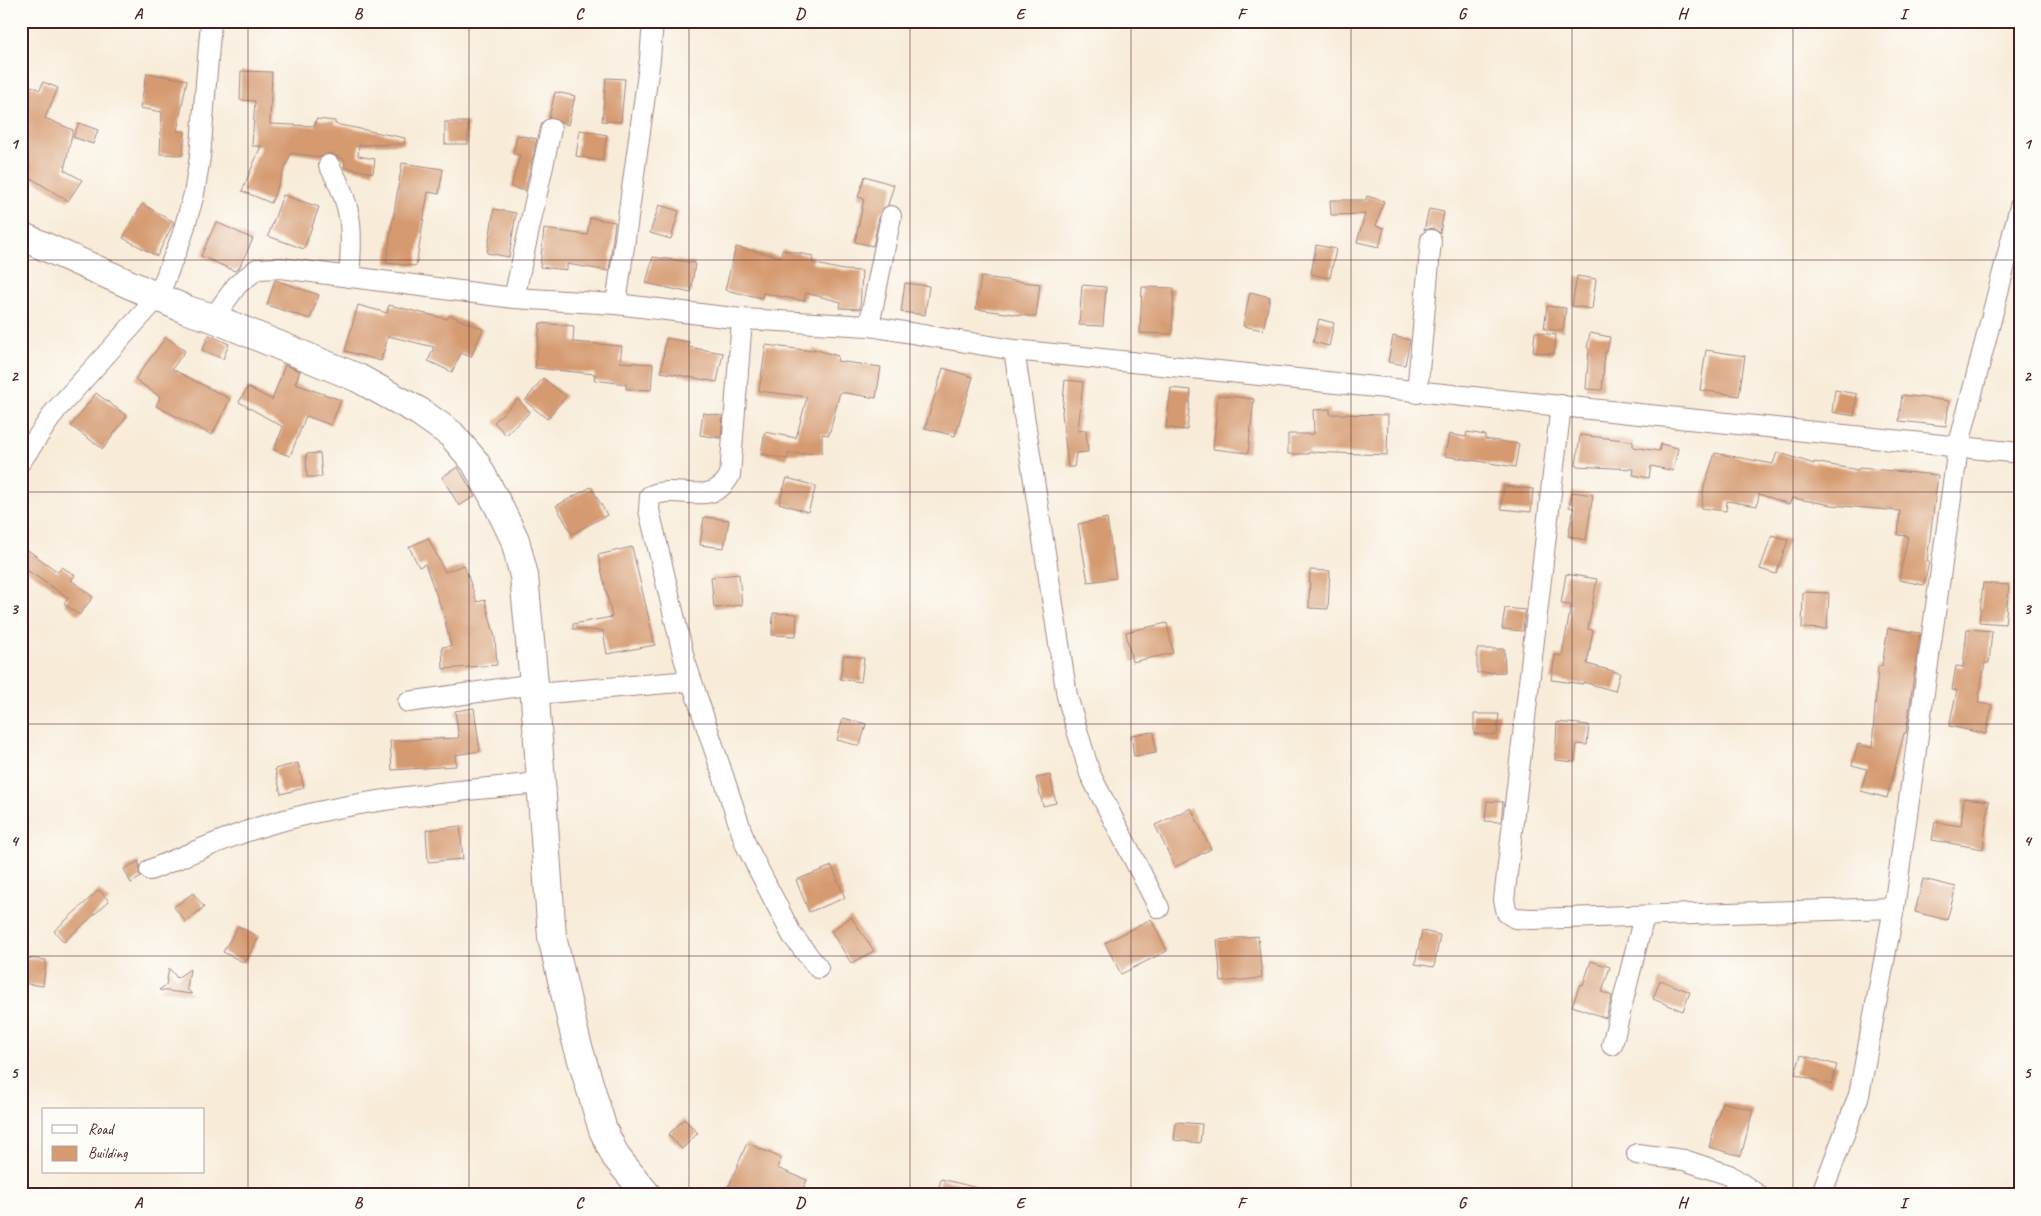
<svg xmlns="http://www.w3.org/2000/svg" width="2041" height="1216" font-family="Caveat,sans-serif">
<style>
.building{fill:#d59a70}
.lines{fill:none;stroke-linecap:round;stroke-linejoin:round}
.minor-casing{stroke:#a18682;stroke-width:22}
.trunk-casing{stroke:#a18682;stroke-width:30}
.minor{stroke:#fff;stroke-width:20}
.trunk{stroke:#fff;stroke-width:28}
.grid{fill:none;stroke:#4a1f2b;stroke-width:1;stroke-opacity:0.55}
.neatline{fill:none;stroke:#4a1f2b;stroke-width:2}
.grid-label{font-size:16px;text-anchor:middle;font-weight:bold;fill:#4a1f2b}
</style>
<rect width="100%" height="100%" fill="#fdfcf7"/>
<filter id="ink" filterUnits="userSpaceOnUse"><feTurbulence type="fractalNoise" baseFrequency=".02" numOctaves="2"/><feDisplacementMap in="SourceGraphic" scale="10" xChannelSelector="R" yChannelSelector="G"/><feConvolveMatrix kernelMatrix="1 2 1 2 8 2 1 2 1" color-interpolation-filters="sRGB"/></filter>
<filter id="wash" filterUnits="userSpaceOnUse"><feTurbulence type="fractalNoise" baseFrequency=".0096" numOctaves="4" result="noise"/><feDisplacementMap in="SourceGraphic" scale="20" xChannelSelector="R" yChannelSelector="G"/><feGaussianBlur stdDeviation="1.12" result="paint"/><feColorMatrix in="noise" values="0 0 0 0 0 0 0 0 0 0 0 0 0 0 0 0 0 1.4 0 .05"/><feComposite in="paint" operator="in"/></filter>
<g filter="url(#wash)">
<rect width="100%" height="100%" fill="#f8ecd9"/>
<g id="blocks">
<!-- building -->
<g class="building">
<polygon points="241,71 272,72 270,124 315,126 316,119 335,121 335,124 405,138 404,144 359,145 358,156 375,159 373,173 344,167 345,160 330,153 321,157 291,153 271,203 242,191 261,146 252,146 255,101 240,100"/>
<polygon points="147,73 187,80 177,131 185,131 183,155 160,154 162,112 140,108"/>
<polygon points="606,78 625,79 621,122 602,121"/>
<polygon points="21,81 40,90 43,82 58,88 45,118 73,130 64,170 82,180 68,201 21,172"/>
<polygon points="555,92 575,96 568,125 549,118"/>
<rect x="445" y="122" width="23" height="22"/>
<polygon points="79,123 98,130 93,144 73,137"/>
<polygon points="580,130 607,135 602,161 576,156"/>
<polygon points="517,135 537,139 525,191 511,187 520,155 513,154"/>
<polygon points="402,163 443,169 439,194 428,192 416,266 386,263"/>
<polygon points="865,176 894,185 888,205 880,213 873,246 855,242 864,199 858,197"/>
<polygon points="283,195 319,207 304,249 268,236"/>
<polygon points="1367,196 1384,201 1376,226 1384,228 1379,247 1357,242 1365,214 1331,215 1330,200 1366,200"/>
<polygon points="142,204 174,222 157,256 123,238"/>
<polygon points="659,205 679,211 671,239 650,233"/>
<polygon points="494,209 516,213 509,257 487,253"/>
<polygon points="1429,209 1444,212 1440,233 1433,228 1424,230"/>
<polygon points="590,218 615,222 609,271 567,264 567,270 540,267 544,229 587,235"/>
<polygon points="216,222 253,239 239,268 235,271 201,256"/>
<polygon points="1316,245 1336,249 1330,278 1311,274"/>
<polygon points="736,247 781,257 782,250 813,256 812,263 843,270 862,271 860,309 840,308 841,302 806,293 804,301 763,293 762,298 725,290"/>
<polygon points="653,257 695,263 691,293 646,283"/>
<polygon points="1577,276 1596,279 1592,309 1572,306"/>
<polygon points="981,277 1040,284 1036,317 976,309"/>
<polygon points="275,280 319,295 310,319 267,305"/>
<polygon points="905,283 929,286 925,315 901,312"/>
<polygon points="1082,285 1106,287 1103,326 1079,325"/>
<polygon points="1142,287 1174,288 1172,334 1140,333"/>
<polygon points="1250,292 1270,297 1263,330 1243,326"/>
<polygon points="358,305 387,313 389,305 447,319 449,315 483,329 471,357 461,353 452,372 428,361 434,347 388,336 381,361 345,351"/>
<polygon points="1547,306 1566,308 1563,331 1544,329"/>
<polygon points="1319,319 1334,323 1329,346 1313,342"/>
<polygon points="540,323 574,326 573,342 622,346 620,362 653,364 651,390 626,389 626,384 594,380 595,374 535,368"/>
<polygon points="1535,332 1556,335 1554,354 1533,352"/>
<polygon points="1590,333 1610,337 1607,352 1605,352 1602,390 1586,389 1589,349 1587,348"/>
<polygon points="209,335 229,344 223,359 202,350"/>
<polygon points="1393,336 1410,340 1405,365 1388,362"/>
<polygon points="166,337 185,351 172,369 230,399 212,435 156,406 160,397 135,379"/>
<polygon points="666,338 689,342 688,347 723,353 717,382 661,372"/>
<polygon points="766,345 813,351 813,349 838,356 837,361 881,367 876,398 840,392 829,435 822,434 822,453 788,454 787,459 761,454 765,432 796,438 807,397 759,391"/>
<polygon points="1706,350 1745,356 1739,396 1700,390"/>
<polygon points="285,365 300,371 295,384 341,400 331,425 306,416 290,456 274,450 283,427 239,402 248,387 272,400"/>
<polygon points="943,368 973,377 955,436 925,428"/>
<polygon points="543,378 566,396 547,419 525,401"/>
<polygon points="1065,380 1083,382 1078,431 1086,430 1088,452 1076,453 1074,467 1068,467 1062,413"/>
<polygon points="1171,388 1191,390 1187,430 1166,428"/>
<polygon points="1835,390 1857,394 1854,416 1832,412"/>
<polygon points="96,393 127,416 103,449 71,426"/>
<polygon points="1218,395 1254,399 1248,453 1213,449"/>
<polygon points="1902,395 1949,401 1946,426 1899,421"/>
<polygon points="518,399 530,412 506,435 494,422"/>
<polygon points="1330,409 1330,414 1388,415 1387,455 1309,452 1309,454 1288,454 1288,434 1314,434 1313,410"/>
<polygon points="703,413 723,416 721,438 700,435"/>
<polygon points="1467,432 1485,435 1485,439 1519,444 1515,467 1445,456 1449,434 1466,437"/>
<polygon points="1580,435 1633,441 1633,447 1659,451 1661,444 1678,448 1673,471 1651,466 1649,478 1633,475 1634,469 1576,466"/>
<polygon points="1777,452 1814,464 1814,462 1858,470 1859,468 1938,475 1927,561 1929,562 1924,585 1899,580 1908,536 1898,535 1900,511 1832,505 1792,498 1789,504 1759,494 1757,506 1727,501 1726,511 1701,508 1704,487 1715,453 1773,464"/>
<polygon points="320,453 322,477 307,477 306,454"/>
<polygon points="458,467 475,496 459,506 442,477"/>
<polygon points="787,478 816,486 808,512 779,503"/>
<polygon points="1504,486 1533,489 1531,512 1501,509"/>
<polygon points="591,487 607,515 572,534 556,506"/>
<polygon points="1572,492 1593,495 1586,540 1568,536 1574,508 1569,507"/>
<polygon points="704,517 729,520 724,548 700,545"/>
<polygon points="1107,518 1116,578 1088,582 1078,524"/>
<polygon points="1772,535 1788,540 1776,574 1760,569"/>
<polygon points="428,538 445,572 464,565 477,602 485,600 495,638 497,665 443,669 442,647 451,646 443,613 425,564 419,567 409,547"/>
<polygon points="21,545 58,572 62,567 75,575 71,580 93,597 79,615 64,604 68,598 21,566"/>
<polygon points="632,547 655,645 607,654 603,631 573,629 573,624 612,617 598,555"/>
<polygon points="1310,570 1330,571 1328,609 1309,608"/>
<polygon points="739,574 742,605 714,608 711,577"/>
<polygon points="1566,574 1597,579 1588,629 1593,630 1587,664 1620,673 1615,691 1583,682 1583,684 1551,680 1555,655 1562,656 1571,605 1561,604"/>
<polygon points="1983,583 2009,585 2005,624 1979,622"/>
<polygon points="1803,592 1829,593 1827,629 1802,628"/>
<polygon points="1505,608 1525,610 1523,631 1502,629"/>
<polygon points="773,613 797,614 796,636 772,635"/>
<polygon points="1167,623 1173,653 1132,662 1126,632"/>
<polygon points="1888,628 1920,633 1906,733 1904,733 1887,798 1861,791 1867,769 1852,765 1858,744 1872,748 1878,666 1882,666"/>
<polygon points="1967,629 1992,631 1989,663 1985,663 1978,703 1992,705 1986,734 1949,726 1957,690 1952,690 1956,666 1963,667"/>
<polygon points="1477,649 1504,649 1505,672 1477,673"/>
<polygon points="844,655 864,658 861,682 840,679"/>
<polygon points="474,708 480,751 455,755 456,766 392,770 390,741 459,738 455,711"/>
<polygon points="1474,714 1499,714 1497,735 1474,734"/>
<polygon points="843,718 866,724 860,746 837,740"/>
<polygon points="1557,722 1589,725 1587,745 1577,744 1575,762 1555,760"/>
<polygon points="1154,732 1156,753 1134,756 1131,735"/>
<polygon points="298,763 304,788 281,794 275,769"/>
<polygon points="1050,775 1056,803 1043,806 1036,778"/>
<polygon points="1964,798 1989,801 1983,849 1932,840 1935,822 1961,826"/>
<polygon points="1487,801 1503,802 1501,822 1485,821"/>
<polygon points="1191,808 1211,849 1175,867 1155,825"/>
<polygon points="460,826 463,859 428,862 426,830"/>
<polygon points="139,861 139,874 141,877 131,883 124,869"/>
<polygon points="832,866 845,898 809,912 796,880"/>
<polygon points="1923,879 1956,887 1947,920 1915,912"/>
<polygon points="99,890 109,901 64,942 54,931"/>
<polygon points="193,893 204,907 186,922 174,907"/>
<polygon points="851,917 874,951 851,963 831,931"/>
<polygon points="1151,919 1167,951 1121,974 1105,943"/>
<polygon points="238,926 259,937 245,963 223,952"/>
<polygon points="1422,931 1440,935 1434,967 1415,964"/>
<polygon points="1258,936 1262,978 1221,982 1217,940"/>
<polygon points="24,958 46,960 43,986 21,983"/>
<polygon points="1591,961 1610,967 1602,992 1612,996 1606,1018 1572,1006 1580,984 1583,985"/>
<polygon points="169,968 177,978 190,969 187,989 192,994 159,990 166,985"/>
<polygon points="1660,980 1690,992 1683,1011 1653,999"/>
<polygon points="1801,1055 1837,1065 1831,1085 1795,1074"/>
<polygon points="1722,1102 1753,1110 1741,1156 1709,1147"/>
<polygon points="684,1119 698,1133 682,1149 668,1135"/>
<polygon points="1176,1122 1202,1124 1200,1143 1174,1140"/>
<polygon points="747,1143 781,1158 777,1168 807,1180 800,1195 725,1195"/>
<polygon points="941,1179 982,1189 982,1195 937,1195"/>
</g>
</g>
</g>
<g filter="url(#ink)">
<use href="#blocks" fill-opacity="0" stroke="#a18682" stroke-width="1"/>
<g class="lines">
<!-- minor casing -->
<g class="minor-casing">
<g id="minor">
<path d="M329,165c24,41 24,66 20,112"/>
<polyline points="514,298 551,129"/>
<polyline points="616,304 650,59 653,21"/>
<polyline points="213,318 237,285 257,269 281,268 514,298 616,304 742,319 869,326 1014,350 2020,453"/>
<path d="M742,319l-12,156c-18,34 -51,8 -80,21l-1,14 35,148 62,187 46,90 26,33"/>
<polyline points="869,326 891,216"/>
<polyline points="1014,350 1067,696 1090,774 1159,908"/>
<polyline points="1417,393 1431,240"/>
<polyline points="1561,405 1504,900 1507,913 1515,918 1532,919 1894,908"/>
<polyline points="21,461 56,410 158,297 182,236 194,194 200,157 211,21"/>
<polyline points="535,694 691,681"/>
<polyline points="408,702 534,684"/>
<path d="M150,870c37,-15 74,-32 113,-44 90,-27 184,-34 277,-43"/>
<polyline points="1612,1045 1644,916"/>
<polyline points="1637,1154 1684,1160 1729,1175 1758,1195"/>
<polyline points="1821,1195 1859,1095 1894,908 1958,448 2020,206"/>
</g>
</g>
<!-- trunk casing -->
<g class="trunk-casing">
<polyline id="trunk" points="21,236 187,310 213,318 358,378 420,412 451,434 475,462 499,507 515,540 524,576 534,684 552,937 576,1040 603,1130 616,1157 647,1195"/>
</g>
<!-- minor -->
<use href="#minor" class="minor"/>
<!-- trunk -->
<use href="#trunk" class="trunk"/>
</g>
</g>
<!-- grid -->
<path class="grid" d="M248,21v1174M469,21v1174M689,21v1174M910,21v1174M1131,21v1174M1351,21v1174M1572,21v1174M1793,21v1174M21,260h1999M21,492h1999M21,724h1999M21,956h1999"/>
<!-- margin -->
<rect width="2041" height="1216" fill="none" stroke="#fdfcf7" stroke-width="55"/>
<!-- legend -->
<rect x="42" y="1108" width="162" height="65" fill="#fdfcf7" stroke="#b5a4a5"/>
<rect x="52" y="1125" width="25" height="8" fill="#ffffff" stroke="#b5a4a5"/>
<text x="88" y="1134" font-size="15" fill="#4a1f2b">Road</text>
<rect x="52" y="1146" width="25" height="15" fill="#d59a70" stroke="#b5a4a5"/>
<text x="88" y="1158" font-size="15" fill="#4a1f2b">Building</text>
<rect x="28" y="28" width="1986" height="1160" class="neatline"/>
<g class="grid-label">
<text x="138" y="19">A</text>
<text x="358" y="19">B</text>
<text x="579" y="19">C</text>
<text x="800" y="19">D</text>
<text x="1020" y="19">E</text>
<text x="1241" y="19">F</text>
<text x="1462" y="19">G</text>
<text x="1682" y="19">H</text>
<text x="1903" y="19">I</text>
<text x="14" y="149">1</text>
<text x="2027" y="149">1</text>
<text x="14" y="381">2</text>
<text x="2027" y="381">2</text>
<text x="14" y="614">3</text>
<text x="2027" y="614">3</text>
<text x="14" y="846">4</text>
<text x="2027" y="846">4</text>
<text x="14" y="1078">5</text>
<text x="2027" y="1078">5</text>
<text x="138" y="1208">A</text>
<text x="358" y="1208">B</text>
<text x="579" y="1208">C</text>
<text x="800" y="1208">D</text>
<text x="1020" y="1208">E</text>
<text x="1241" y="1208">F</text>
<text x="1462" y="1208">G</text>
<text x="1682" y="1208">H</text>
<text x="1903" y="1208">I</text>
</g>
</svg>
